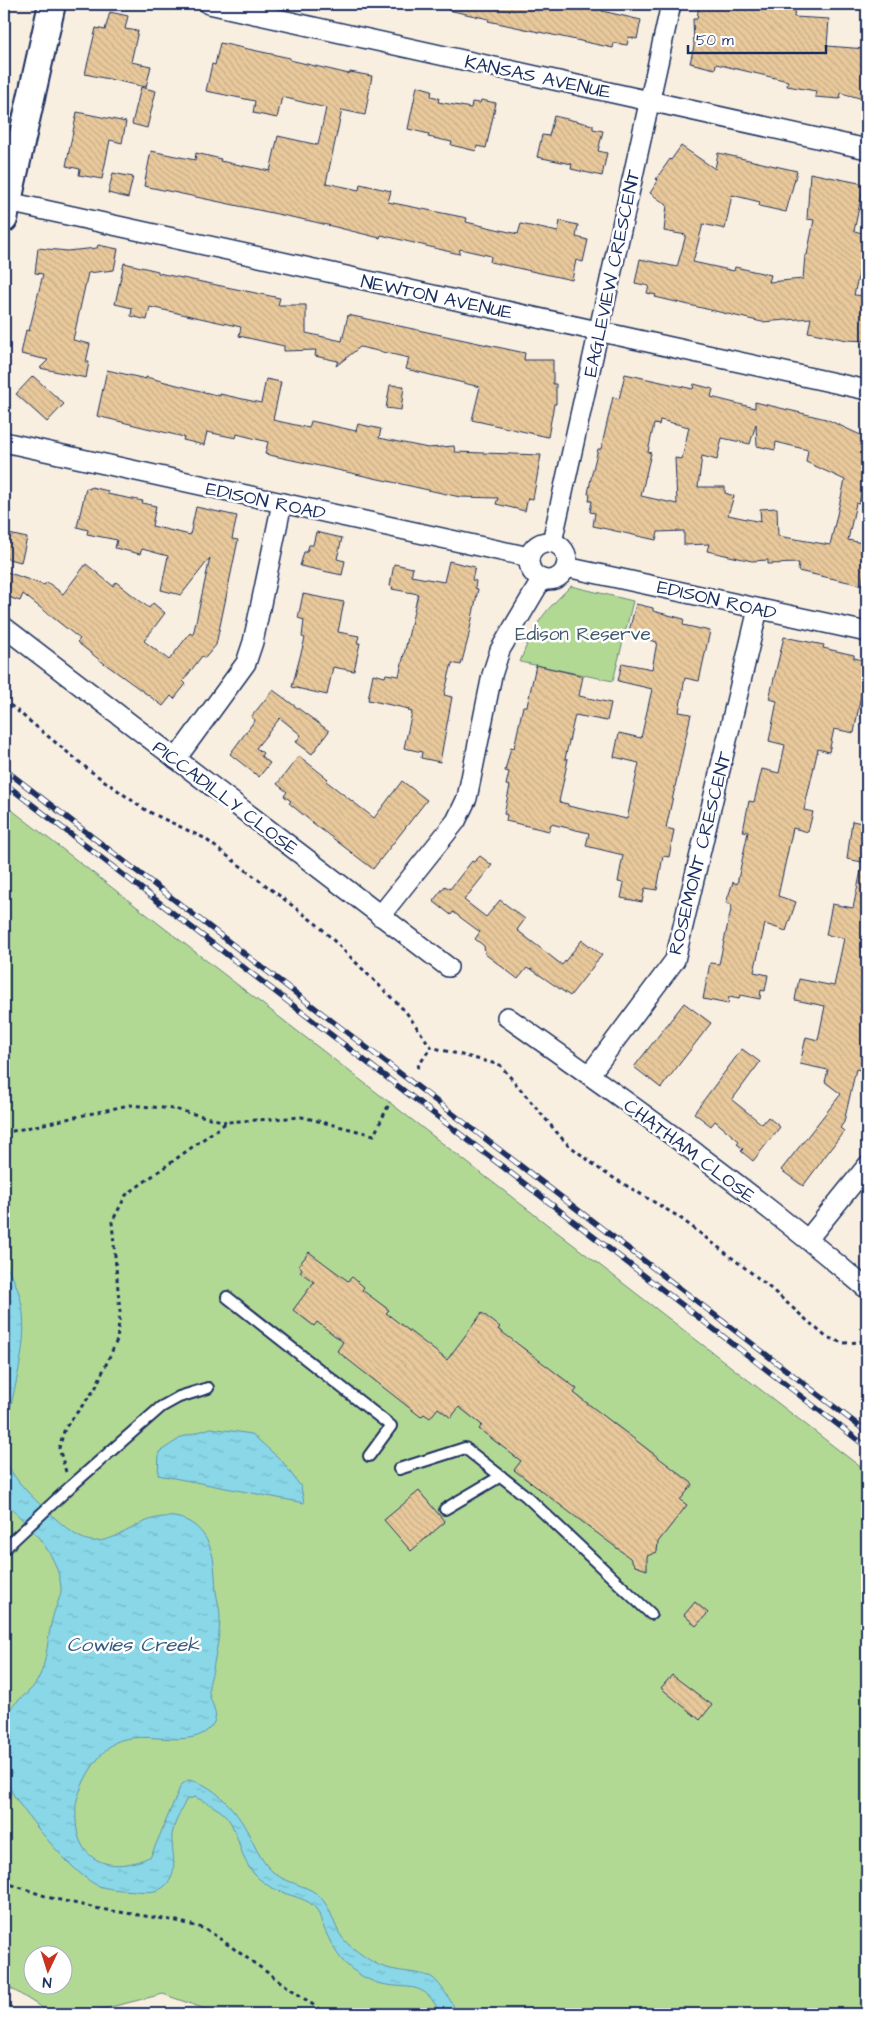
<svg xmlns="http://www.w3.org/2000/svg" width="871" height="2018" font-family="'Architects Daughter',sans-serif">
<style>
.park{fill:#b2d994;stroke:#668479;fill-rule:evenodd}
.water{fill:url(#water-ripples);stroke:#5d94b0}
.building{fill:url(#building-back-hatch);stroke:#1b2f5e;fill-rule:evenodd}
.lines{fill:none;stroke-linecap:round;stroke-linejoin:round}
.lane-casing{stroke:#1b2f5e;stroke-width:14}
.street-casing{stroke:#1b2f5e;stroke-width:22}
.secondary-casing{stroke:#1b2f5e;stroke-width:30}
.path{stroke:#1b2f5e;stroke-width:3;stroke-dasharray:4 4;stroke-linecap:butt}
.lane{stroke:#fff;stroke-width:10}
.street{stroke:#fff;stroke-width:19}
.secondary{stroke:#fff;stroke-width:26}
.rail-casing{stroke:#1b2f5e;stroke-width:5.5}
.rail{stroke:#fff;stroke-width:4;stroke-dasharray:11;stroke-linecap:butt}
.labels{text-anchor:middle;stroke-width:5;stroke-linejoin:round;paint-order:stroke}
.street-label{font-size:19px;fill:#1b2f5e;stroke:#fff}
.park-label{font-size:19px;fill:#415a6c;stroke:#fff}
.water-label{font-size:20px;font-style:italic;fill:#365980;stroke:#fff}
</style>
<defs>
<pattern id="water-ripples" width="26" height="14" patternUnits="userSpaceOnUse" patternTransform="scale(1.25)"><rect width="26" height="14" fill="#89d7e7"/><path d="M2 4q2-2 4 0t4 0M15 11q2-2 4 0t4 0" fill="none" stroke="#76b9c9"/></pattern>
<pattern id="building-back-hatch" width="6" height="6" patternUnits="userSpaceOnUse" patternTransform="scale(1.25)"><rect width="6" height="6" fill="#e9c99b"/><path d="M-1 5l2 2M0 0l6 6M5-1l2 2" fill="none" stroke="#c7ad88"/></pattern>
</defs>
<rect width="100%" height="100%" fill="#f8efe1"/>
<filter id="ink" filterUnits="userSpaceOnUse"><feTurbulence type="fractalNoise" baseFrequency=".02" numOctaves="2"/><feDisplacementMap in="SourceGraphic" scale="10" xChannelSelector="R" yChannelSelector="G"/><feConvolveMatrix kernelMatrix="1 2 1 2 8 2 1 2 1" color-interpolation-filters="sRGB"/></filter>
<g filter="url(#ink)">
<!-- park -->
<g class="park">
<path d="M571,586l62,15 -20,80 -93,-19c14,-38 22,-48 51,-76z"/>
<path d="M4,804l863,668v542h-648l-56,-20 -80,20h-31l-48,-30zM32,1956h30v30h-30z"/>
</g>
<!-- water -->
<g class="water">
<path d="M4,1263c40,56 8,118 0,179z"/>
<polygon points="211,1428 252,1434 282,1461 301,1487 304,1503 158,1475 159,1452 182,1437"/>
<path d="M4,1448c1,5 2,13 4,18 8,15 25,32 37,43 13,11 29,29 46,32 18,2 38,-12 53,-19 33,-14 61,0 69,35 2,11 2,23 3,34 1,8 4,17 4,26 0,18 -4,35 -7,52 -1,7 -5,16 -4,23 1,11 11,21 4,32 -19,31 -77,0 -103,22 -15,13 -28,35 -33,54 -2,6 -1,13 -1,19 1,46 39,55 75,37l30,-71 7,-5c23,2 46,28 57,47 8,14 15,34 28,45 12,11 31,12 44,22 18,15 15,37 32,51 12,9 26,21 42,24 12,3 26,3 38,7 10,3 24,29 29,38h-18c-15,-34 -29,-24 -59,-30 -12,-3 -24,-10 -33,-18 -10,-8 -19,-26 -24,-38 -3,-6 -4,-13 -7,-18 -9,-13 -27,-13 -40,-20 -8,-3 -16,-9 -22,-15 -16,-16 -15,-41 -28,-58 -8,-9 -22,-15 -32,-20l-9,3c-5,11 -12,23 -14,35 -1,17 8,38 -7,51 -8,7 -19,6 -29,5 -12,-1 -26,-1 -37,-5 -24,-8 -85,-83 -94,-107 -3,-7 -3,-49 -1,-57 3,-16 18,-23 28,-34 17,-20 14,-49 21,-72 2,-9 9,-20 8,-29 -4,-37 -33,-61 -57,-86z"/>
</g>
<!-- building -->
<g class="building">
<polygon points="448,4 604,4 602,11 641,20 637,39 629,37 627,45 614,43 613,48 488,21 489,19 448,10"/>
<polygon points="699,4 767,4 795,9 794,17 829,19 827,46 866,49 863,63 867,64 867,100 841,93 840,99 815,97 816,91 787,86 788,81 716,64 715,69 690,63 694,46 693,19 697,19"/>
<polygon points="110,12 128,16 125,29 138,31 131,62 151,66 146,87 85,74 96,28 105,30"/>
<polygon points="220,43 290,58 290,60 349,74 350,72 372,76 365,115 342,110 326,183 359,190 360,184 391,191 388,202 467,218 466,222 518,234 521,224 558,232 560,221 578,225 576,237 588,240 583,262 576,260 572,280 490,262 491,256 460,249 459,254 381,235 380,238 315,222 144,186 151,151 195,160 196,153 221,159 220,161 270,171 278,136 318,145 326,108 282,97 277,118 253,113 255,101 206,91 212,64 215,65"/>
<polygon points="417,86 432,90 431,96 439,98 438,102 471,108 472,102 480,103 481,100 496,103 486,148 477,146 476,151 451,145 452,142 428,137 429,134 408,129"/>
<polygon points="141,87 156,91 147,128 132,124"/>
<polygon points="77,112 126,122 122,143 110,140 102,179 79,175 80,169 66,166"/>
<polygon points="554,116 593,125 593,129 603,131 598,151 607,153 602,176 571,169 572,164 537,157 542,135 549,136"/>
<polygon points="681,146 715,169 718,153 797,171 786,212 759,206 760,202 732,195 725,229 703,224 693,262 734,271 735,267 771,275 769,282 803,279 805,255 807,255 814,220 807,219 810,173 864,184 854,231 867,234 867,238 854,295 867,296 867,341 847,340 808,332 811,318 762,322 655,297 656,295 647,293 649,286 635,283 640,259 677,267 686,235 664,231 667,205 650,193 658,181 656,179 670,159 671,160"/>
<polygon points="113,173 133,177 128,198 108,193"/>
<polygon points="98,245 118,249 114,270 88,273 73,340 90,344 86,362 89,362 86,378 40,368 48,360 21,354 26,330 29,331 43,274 35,273 38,248 67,251 97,248"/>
<polygon points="124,263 158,271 158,273 280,298 278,305 306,305 306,333 342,341 348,315 525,353 524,360 553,360 553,384 556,384 556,404 554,404 548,437 472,420 480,387 406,369 409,358 360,347 336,366 338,361 315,356 316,350 284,351 284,346 239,336 241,327 150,307 147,320 131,316 132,308 115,304"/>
<polygon points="107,370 146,379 146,377 220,396 220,394 261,403 266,379 281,382 273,420 309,428 311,421 356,431 358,424 381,429 379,438 428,448 454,446 455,452 541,455 533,499 528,498 525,511 496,504 498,498 460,497 265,454 268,442 237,434 236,438 207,432 204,445 183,440 184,437 97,416"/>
<path d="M625,374l68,15 1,-5 19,5 -2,8 44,11v-6l71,17 41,19v29l-8,37 -3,-1 -8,37 19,4v14l-5,27 -64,-14 1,-8 -31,1v-4l-16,1 -45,-10 2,-7 -25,1v-14l-26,1 -2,8 -63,-14 2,-13 -5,-1 2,-11h-3l1,-7h-2l4,-21 6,-24h3l12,-52 6,2zM660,420l29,7 -7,32 -7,-1 2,46 -36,-8 10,-43 -3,-1 6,-28 5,1zM756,424l1,22 18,4 1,-8 32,8 -2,12 39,18 -15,65 -52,-9 -1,-28 -17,1 1,13 -33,-7 6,-19 -9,-3v-6h-27l4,-31 15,4 5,-22 28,6z"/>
<polygon points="33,376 64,404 47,422 16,394"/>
<polygon points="390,385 404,386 401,410 386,408"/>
<polygon points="91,487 108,491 107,494 143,501 142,503 156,506 152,526 190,535 196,507 237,516 232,539 238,540 216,645 205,658 202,656 183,681 186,684 174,699 171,696 163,706 101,661 77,642 80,639 23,594 20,601 5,596 10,584 4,579 4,571 44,585 47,582 63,594 86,564 113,586 116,582 149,608 153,603 165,613 144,641 169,660 190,633 193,635 210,558 181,595 161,590 168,556 142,549 140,554 115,548 117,540 87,534 88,530 77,527 86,488 90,489"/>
<polygon points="316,532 342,538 337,559 345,561 342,575 300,566 304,552 307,552 309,545 313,545"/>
<polygon points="4,533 27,538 21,562 4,558"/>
<polygon points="449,561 475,567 472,580 476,581 475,588 478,589 468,639 461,665 452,663 444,695 452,697 440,762 421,758 422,752 404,748 412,712 408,711 409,709 368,700 373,674 385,677 386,674 399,676 418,594 392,589 393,587 390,586 394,564 413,568 411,576 444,582"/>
<polygon points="303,594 344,602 338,632 359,636 357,643 360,643 354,671 333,667 327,695 292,687 305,638 302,637 304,620 298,618"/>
<polygon points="636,604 653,608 653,611 684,619 683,625 710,631 699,681 685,678 679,712 691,714 666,828 674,830 669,857 663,856 657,890 645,888 642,902 621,898 624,883 618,882 623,855 586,846 589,833 551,824 549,831 506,821 507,815 504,814 510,786 506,785 509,772 505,771 511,747 514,748 523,706 527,706 536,665 583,676 579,696 611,703 607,721 575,715 565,759 568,759 559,802 568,804 568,806 627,819 639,763 614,757 619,733 641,738 652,689 618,681 622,663 652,669 657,642 628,635"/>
<polygon points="784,637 824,645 823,648 854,655 854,658 867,661 867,679 864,678 854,733 834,729 829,752 818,749 804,810 813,812 808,832 793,828 778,896 796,902 786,931 765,924 754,972 768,975 765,991 761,990 760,999 740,995 739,999 729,997 728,1004 703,999 710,963 719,964 732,905 726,903 733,882 737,884 748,832 743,831 749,801 754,802 762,769 779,773 785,745 769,741 777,701 769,699"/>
<polygon points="273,690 329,731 312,754 296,742 301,735 280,718 256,748 263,753 261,756 270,763 259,777 230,754 255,720 251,717"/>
<polygon points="299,756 328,779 326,781 374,818 402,781 427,800 373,869 313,823 289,803 291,801 284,796 287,792 277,784"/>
<polygon points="852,821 867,824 867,863 847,859"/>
<polygon points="480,856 492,865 464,900 486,917 500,900 525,919 517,930 562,965 582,940 602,955 570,996 531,969 530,970 527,968 518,979 485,954 484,946 475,939 480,932 453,912 451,915 433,901 445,886 450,889 472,861 474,862"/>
<polygon points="861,871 867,872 867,1035 864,1050 867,1050 867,1058 864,1071 856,1069 844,1122 840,1128 844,1131 803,1186 781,1170 841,1094 825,1082 828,1070 800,1064 806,1037 818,1040 825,1006 795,1000 799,979 834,986 844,938 826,935 832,904 853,908"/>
<polygon points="684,1003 711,1023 661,1088 634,1067"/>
<polygon points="742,1049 760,1062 732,1100 762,1124 768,1117 780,1127 753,1161 741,1151 743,1149 737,1144 739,1141 715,1121 711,1126 694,1113"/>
<polygon points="309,1252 348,1281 352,1277 364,1287 362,1290 389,1310 386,1313 447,1360 482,1313 500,1327 498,1329 577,1389 574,1393 693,1484 680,1500 687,1505 658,1542 657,1552 647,1556 647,1570 635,1566 630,1558 514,1470 521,1461 479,1429 482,1425 459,1407 451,1418 438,1408 430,1418 424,1414 421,1417 337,1351 343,1342 317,1322 314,1326 293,1310 314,1282 300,1272 302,1269 299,1265"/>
<polygon points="419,1491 445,1522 411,1551 384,1520"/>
<polygon points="695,1602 708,1613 696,1626 684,1615"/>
<polygon points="672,1675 712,1705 700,1720 661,1688"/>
</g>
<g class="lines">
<!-- lane casing -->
<g class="lane-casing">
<g id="lane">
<polyline points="227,1297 391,1426 369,1456"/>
<polyline points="399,1469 465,1448 526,1496 651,1614"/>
<polyline points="445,1509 501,1476"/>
<polyline points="4,1549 70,1487 161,1407 179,1397 208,1388"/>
</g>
</g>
<!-- street casing -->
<g class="street-casing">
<g id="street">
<polyline points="209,4 867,149"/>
<polyline points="8,202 867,390"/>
<polyline points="4,442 529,557"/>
<circle cx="548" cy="561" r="19"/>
<polyline points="552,542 671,4"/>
<polyline points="566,567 867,632"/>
<polyline points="4,627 448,967"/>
<polyline points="176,759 246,663 253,642 282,503"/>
<polyline points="380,916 456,821 467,798 492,675 500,650 542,579"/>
<path d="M507,1017c123,86 246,175 360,272"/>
<polyline points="590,1074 675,960 758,609"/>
<polyline points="808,1239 867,1166"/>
</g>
</g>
<!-- secondary casing -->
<g class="secondary-casing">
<polyline id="secondary" points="4,219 52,4"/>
</g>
<!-- path -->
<g class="path">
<polyline points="4,700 89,770 147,811 204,838 319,926 406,1012 431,1047 500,1065 565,1142 602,1171 679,1217 762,1281 826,1337 843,1343 860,1342 867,1338"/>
<polyline points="417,1068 431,1047"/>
<polyline points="4,1133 129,1105 174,1109 226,1122"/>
<polyline points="66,1472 59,1448 65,1428 95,1389 117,1340 120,1312 112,1222 126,1195 227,1122 302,1117 374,1135 390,1102"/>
<polyline points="4,1882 51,1898 100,1909 177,1921 206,1929 326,2014"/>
</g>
<!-- lane -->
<use href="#lane" class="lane"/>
<!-- street -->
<use href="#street" class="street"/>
<!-- secondary -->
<use href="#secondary" class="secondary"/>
<!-- rail casing -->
<g class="rail-casing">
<g id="rail">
<polyline points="4,769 867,1432"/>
<polyline points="4,783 867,1447"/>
</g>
</g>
<!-- rail -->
<use href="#rail" class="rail"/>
</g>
</g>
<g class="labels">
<!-- street labels -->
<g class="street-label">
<text transform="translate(538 76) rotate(12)" y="7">KANSAS AVENUE</text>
<text transform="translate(611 273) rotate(-78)" y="7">EAGLEVIEW CRESCENT</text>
<text transform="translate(437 296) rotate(12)" y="7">NEWTON AVENUE</text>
<text transform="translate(266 500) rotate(12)" y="7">EDISON ROAD</text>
<text transform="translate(717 599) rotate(13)" y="7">EDISON ROAD</text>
<text transform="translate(226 797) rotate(37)" y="7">PICCADILLY CLOSE</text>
<text transform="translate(699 853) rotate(-76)" y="7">ROSEMONT CRESCENT</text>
<text transform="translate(690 1150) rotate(37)" y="7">CHATHAM CLOSE</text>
</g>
<!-- park labels -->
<g class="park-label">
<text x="583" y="640">Edison Reserve</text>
</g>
<!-- water labels -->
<g class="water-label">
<text x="133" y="1651">Cowies Creek</text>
</g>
</g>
<!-- margin -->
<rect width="871" height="2018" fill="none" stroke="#fff" stroke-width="20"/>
<rect x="10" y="10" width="851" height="1998" fill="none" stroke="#1b2f5e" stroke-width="2" filter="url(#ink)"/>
<!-- north arrow -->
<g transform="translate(48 1970) rotate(184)"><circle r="24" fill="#ffffff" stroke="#a4acbf"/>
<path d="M0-4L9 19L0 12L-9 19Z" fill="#c8321e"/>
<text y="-8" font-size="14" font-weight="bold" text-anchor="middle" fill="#1b2f5e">N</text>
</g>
<!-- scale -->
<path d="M688 45v8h138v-8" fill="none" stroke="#1b2f5e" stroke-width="2.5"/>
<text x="696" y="45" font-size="15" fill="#1b2f5e" stroke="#ffffff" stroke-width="4" paint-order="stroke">50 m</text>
</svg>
